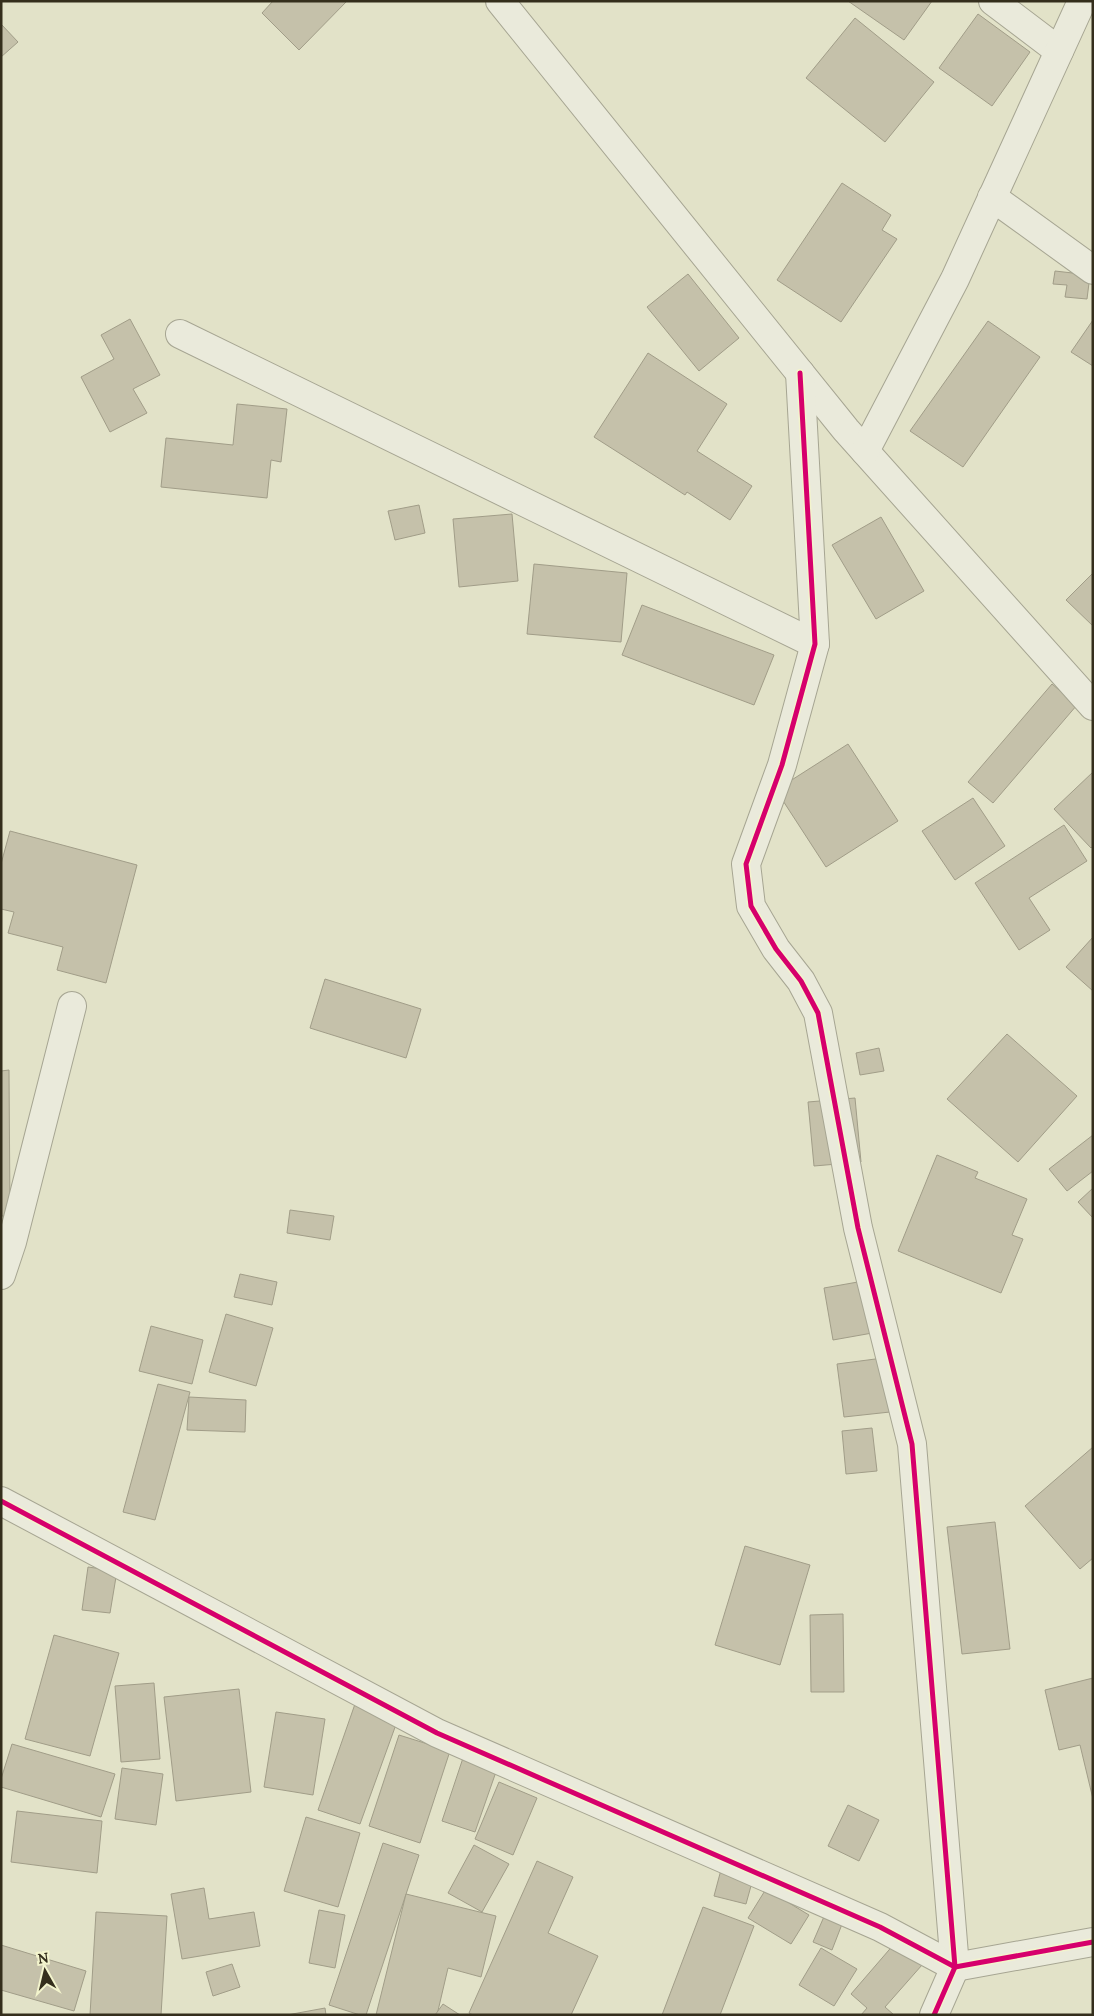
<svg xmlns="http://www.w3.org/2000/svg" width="1094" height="2016" font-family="Lora,serif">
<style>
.building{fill:#c5c1aa;stroke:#a19d88}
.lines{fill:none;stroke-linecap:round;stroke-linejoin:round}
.minor-casing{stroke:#a6a592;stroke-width:30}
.minor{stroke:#eaeadb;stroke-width:28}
.cycleway-casing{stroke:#f3f4cd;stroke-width:8}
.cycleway{stroke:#d6006c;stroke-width:5}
</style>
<rect width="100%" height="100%" fill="#e2e2c8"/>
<!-- building -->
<g class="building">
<polygon points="273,1 347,1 299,50 262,13"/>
<polygon points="848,1 932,1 904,40"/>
<polygon points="978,14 1030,52 992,106 939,68"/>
<polygon points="855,18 934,82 885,142 806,78"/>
<polygon points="1,24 18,42 1,57"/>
<polygon points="842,183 891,215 882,230 897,239 841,322 777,280"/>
<polygon points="1055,271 1090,275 1087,299 1065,297 1067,285 1053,284"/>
<polygon points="688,274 739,338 699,371 647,307"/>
<polygon points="130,319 160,375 133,389 147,413 110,432 81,377 114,359 101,335"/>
<polygon points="1093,320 1093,366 1071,352"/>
<polygon points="988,321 1040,357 963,467 910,431"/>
<polygon points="648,353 727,404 697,451 752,486 730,520 687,492 685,495 594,437"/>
<polygon points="237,404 287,409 281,462 271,460 267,498 161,487 166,438 233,445"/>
<polygon points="419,505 425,533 395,540 388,511"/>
<polygon points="512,514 518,581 459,587 453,519"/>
<polygon points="881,517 924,591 876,619 832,545"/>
<polygon points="534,564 627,573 621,642 527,634"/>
<polygon points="1093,573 1093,626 1066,600"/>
<polygon points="642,605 774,655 754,705 622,655"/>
<polygon points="1052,684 1077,705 993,803 968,782"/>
<polygon points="848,744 898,821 826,867 776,790"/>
<polygon points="1093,772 1093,846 1091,848 1054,809"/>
<polygon points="973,798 1005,846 955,880 922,831"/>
<polygon points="1064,825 1087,861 1029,898 1050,930 1019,950 975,883"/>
<polygon points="10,831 137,865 106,983 57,970 63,947 8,933 14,912 1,909 1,864"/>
<polygon points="1093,937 1093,991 1066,967"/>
<polygon points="325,979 421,1009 406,1058 310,1028"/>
<polygon points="1007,1034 1077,1096 1018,1162 947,1099"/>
<polygon points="879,1048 884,1071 860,1075 856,1053"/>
<polygon points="9,1070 10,1216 1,1216 1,1071"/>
<polygon points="855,1098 861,1162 814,1166 808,1102"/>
<polygon points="1093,1135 1093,1171 1067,1191 1049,1169"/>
<polygon points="937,1155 978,1172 975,1178 1027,1199 1012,1235 1023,1239 1001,1293 898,1251"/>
<polygon points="1093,1188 1093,1218 1078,1202"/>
<polygon points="290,1210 334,1216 330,1240 287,1233"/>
<polygon points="240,1274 277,1282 272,1305 234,1297"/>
<polygon points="869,1280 878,1332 833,1340 824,1288"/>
<polygon points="226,1314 273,1328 256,1386 209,1372"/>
<polygon points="151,1326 203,1340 192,1384 139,1371"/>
<polygon points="883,1358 890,1412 844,1417 837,1364"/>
<polygon points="158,1384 190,1392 155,1520 123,1512"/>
<polygon points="189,1397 246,1400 245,1432 187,1430"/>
<polygon points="872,1428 877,1471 846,1474 842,1431"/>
<polygon points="1093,1447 1093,1558 1080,1569 1025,1506"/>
<polygon points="995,1522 1010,1649 962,1654 947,1527"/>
<polygon points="745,1546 810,1565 780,1665 715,1645"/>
<polygon points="88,1567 117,1571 110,1613 82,1610"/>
<polygon points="843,1614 844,1692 811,1692 810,1615"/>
<polygon points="54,1635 119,1653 90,1756 25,1739"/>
<polygon points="1093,1678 1093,1799 1080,1745 1059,1750 1045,1690"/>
<polygon points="154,1683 160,1759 121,1762 115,1686"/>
<polygon points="239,1689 251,1792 176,1801 164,1697"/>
<polygon points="355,1704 398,1719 360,1824 318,1810"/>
<polygon points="276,1712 325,1719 313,1795 264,1787"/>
<polygon points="399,1735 450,1751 420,1843 369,1826"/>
<polygon points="12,1744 115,1774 101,1817 1,1787 1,1779"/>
<polygon points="463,1758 497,1769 475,1832 442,1821"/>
<polygon points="122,1768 163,1774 156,1825 115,1819"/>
<polygon points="499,1782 537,1798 513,1855 475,1839"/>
<polygon points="848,1805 879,1820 859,1861 828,1846"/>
<polygon points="17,1811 102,1821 97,1873 11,1862"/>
<polygon points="306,1817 360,1833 338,1907 284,1891"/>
<polygon points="383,1843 419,1855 366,2015 360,2015 329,2005"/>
<polygon points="474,1845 509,1864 482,1912 448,1893"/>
<polygon points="537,1861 573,1877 548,1933 598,1956 571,2015 473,2015 469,2013"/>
<polygon points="722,1866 754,1875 746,1904 714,1896"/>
<polygon points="204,1888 209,1919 254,1912 260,1946 182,1959 171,1894"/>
<polygon points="766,1889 809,1915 791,1944 748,1918"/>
<polygon points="406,1894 496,1916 481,1977 448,1968 437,2015 376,2015"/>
<polygon points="703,1907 754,1926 720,2015 662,2015"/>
<polygon points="319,1910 345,1915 335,1968 309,1963"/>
<polygon points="96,1912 167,1916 161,2015 90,2015"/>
<polygon points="826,1912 844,1919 832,1950 813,1942"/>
<polygon points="895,1943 922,1965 885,2007 894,2015 861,2015 867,2008 851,1994"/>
<polygon points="1,1945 86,1971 74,2011 1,1990"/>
<polygon points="821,1948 857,1969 834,2006 799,1985"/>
<polygon points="232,1964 240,1987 213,1996 206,1972"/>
<polygon points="443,2004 460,2015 435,2015"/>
<polygon points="325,2008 326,2015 287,2015"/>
</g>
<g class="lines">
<!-- minor casing -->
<g class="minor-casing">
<g id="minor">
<polyline points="500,1 846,430 1093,706"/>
<polyline points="993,1 1059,51"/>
<polyline points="992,197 1093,270"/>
<polyline points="180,334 815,644"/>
<polyline points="800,373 815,644 782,765 746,864 751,906 776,949 801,981 818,1013 858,1228 912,1444 955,1967 934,2015"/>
<polyline points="865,451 955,279 1082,1"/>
<polyline points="1,1275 12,1242 72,1006"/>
<polyline points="1,1501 437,1733 880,1927 955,1967 1093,1942"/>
</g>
</g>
<!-- minor -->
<use href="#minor" class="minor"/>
<!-- cycleway casing -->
<g class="cycleway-casing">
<g id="cycleway">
<polyline points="800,373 815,644 782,765 746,864 751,906 776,949 801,981 818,1013 858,1228 912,1444 955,1967 934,2015"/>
<polyline points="1,1501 437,1733 880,1927 955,1967 1093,1942"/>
</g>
</g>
<!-- cycleway -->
<use href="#cycleway" class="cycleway"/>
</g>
<!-- border -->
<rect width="1094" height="2016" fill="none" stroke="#342e1c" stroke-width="5"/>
<!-- north arrow -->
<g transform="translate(45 1971) rotate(352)" stroke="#f3f4cd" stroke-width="4" paint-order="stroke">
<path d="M0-4L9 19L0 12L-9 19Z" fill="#342e1c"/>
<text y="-8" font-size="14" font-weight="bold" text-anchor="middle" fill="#342e1c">N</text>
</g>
</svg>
